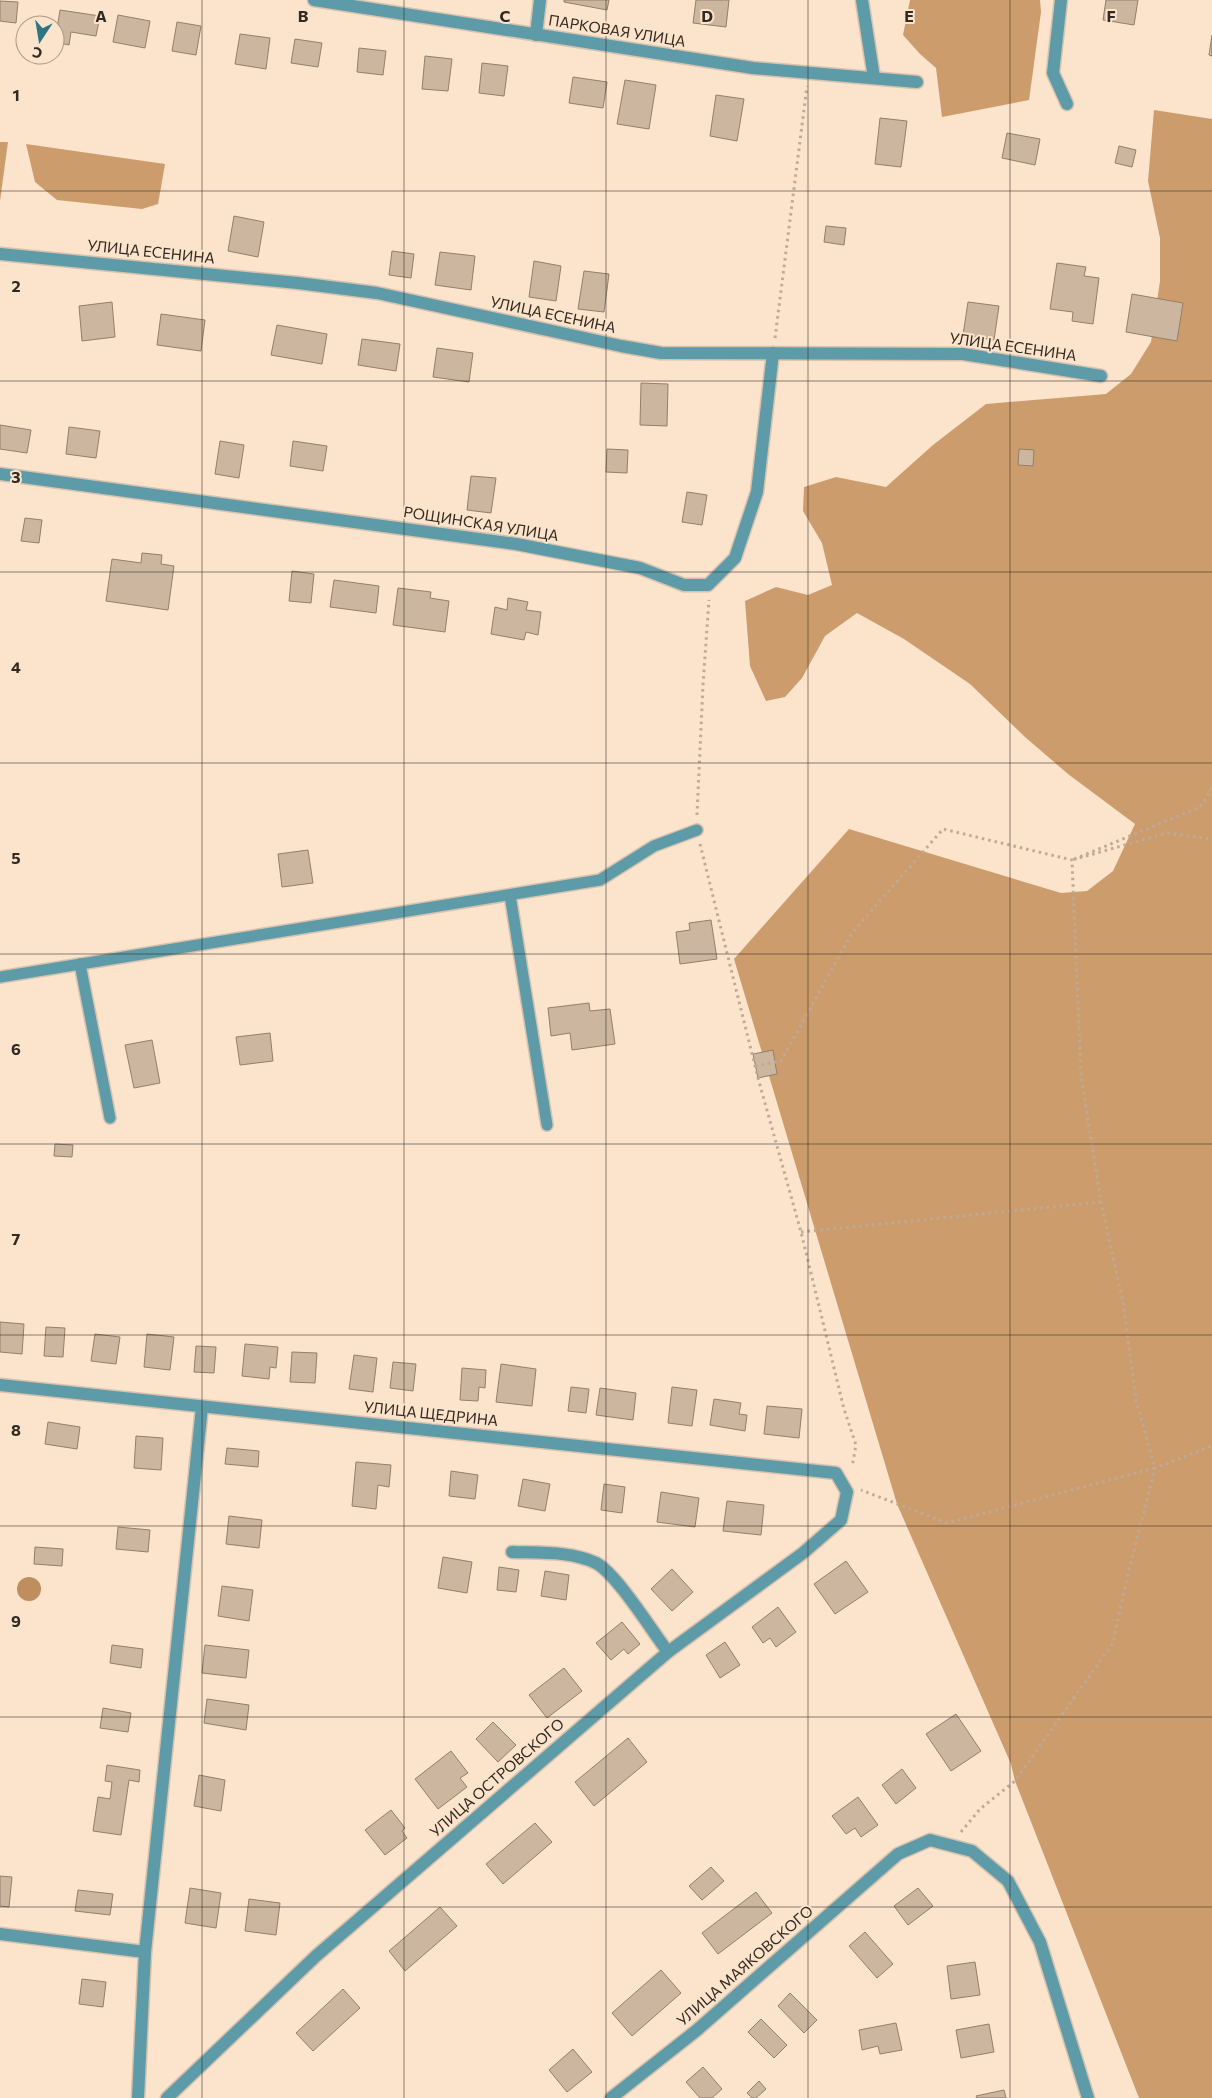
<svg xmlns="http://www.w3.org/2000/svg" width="1212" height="2098" font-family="Commissioner,sans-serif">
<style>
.forest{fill:#cd9c6c}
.water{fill:#be8e5e}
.building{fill:#cdb6a0;stroke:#947f6a}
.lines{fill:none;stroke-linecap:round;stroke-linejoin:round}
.lane-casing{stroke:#d7c2ad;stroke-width:14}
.street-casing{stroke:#d7c2ad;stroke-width:15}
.path{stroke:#beaa97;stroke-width:3;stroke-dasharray:2.5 4;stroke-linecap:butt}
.lane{stroke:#5e9ba9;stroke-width:11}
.street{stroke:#5e9ba9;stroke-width:12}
.grid{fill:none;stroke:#322920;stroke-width:1;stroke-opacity:0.55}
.labels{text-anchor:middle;stroke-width:4;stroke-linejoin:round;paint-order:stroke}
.street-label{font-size:15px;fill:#322920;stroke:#fbe3cc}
.grid-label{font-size:16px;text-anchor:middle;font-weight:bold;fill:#322920;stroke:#fbe3cc;stroke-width:4;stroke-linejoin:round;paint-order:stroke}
</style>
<rect width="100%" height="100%" fill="#fbe3cc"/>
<!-- forest -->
<g class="forest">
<polygon points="910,0 1040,0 1041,12 1029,100 942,117 936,68 920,54 903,35"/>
<polygon points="1154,110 1212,119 1212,2098 1139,2098 1015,1781 1011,1764 897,1504 734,959 849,829 1061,893 1087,891 1113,871 1135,824 1068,774 1025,737 970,684 904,639 857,613 825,636 802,678 785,697 766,701 750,666 745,601 776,587 808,595 832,585 822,543 803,511 804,487 836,477 886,487 933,445 986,404 1106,394 1131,374 1151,342 1160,281 1160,238 1148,181"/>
<polygon points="0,142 8,142 0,201"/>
<polygon points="26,144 165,164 158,204 142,209 57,200 35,182"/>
</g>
<!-- water -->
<circle class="water" cx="29" cy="1589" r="12"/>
<!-- building -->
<g class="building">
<polygon points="564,0 609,0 607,10 564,2"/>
<polygon points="696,0 729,0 726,27 693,23"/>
<polygon points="1106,0 1138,0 1134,25 1103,20"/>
<polygon points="0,1 18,2 16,23 0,21"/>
<polygon points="60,10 100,16 96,36 71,32 69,45 55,42"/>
<polygon points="118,15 150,21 145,48 113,42"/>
<polygon points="177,22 201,26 196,55 172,51"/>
<polygon points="240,34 270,38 266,69 235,64"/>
<polygon points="1212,35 1212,56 1209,55"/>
<polygon points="295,39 322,43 318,67 291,63"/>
<polygon points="359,48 386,51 383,75 357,72"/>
<polygon points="425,56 452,59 448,91 422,89"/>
<polygon points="482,63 508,66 504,96 479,93"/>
<polygon points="573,77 607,82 603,108 569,103"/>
<polygon points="625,80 656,85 649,129 617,124"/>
<polygon points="716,95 744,99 737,141 710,136"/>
<polygon points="880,118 907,121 901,167 875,164"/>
<polygon points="1007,133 1040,139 1035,165 1002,158"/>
<polygon points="1119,146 1136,150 1132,167 1115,163"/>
<polygon points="234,216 264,222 258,257 228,251"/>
<polygon points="826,226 846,228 844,245 824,242"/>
<polygon points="392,251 414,254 411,278 389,275"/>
<polygon points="440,252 475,256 471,290 435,285"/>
<polygon points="534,261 561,266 556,301 529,297"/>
<polygon points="1057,263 1086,267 1084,276 1099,278 1093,324 1072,321 1073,312 1050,309"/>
<polygon points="584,271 609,274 604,312 578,309"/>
<polygon points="1132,294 1183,303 1177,341 1126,332"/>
<polygon points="112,302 115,337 82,341 79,306"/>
<polygon points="968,302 999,306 994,340 963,335"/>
<polygon points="161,314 205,320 201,351 157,345"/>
<polygon points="277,325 327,334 322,364 271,355"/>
<polygon points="362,339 400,344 396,371 358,365"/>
<polygon points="437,348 473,353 469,382 433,377"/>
<polygon points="641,383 668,384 667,426 640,425"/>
<polygon points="0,425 31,430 27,453 0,449"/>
<polygon points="69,427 100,431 96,458 66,454"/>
<polygon points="220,441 244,445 239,478 215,474"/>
<polygon points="293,441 327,446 323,471 290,466"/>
<polygon points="607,449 628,450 627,473 606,472"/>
<polygon points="1019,449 1034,450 1033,466 1018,465"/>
<polygon points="471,476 496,478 491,513 467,510"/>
<polygon points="687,492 707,495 702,525 682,522"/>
<polygon points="25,518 42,520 39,543 21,541"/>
<polygon points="142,553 162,555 161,564 174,566 168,610 106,601 112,559 141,563"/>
<polygon points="292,571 314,574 311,603 289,601"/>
<polygon points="334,580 379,586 376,613 330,607"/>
<polygon points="398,588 431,592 430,598 449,601 445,632 393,625"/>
<polygon points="508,598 528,602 526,610 541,612 538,635 526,632 524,640 491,634 495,607 507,610"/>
<polygon points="308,850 313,883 282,887 278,854"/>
<polygon points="711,920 717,959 680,964 676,932 690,930 689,923"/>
<polygon points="589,1003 590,1011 610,1009 615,1044 572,1050 570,1033 551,1036 548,1008"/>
<polygon points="270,1033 273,1061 240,1065 236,1037"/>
<polygon points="152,1040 160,1083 134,1088 125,1045"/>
<polygon points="773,1050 777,1074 758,1078 753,1054"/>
<polygon points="55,1144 73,1145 72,1157 54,1156"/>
<polygon points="0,1322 24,1324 22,1354 0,1352"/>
<polygon points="46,1327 65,1328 63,1357 44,1356"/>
<polygon points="95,1334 120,1337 116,1364 91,1361"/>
<polygon points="147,1334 174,1337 170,1370 144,1367"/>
<polygon points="245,1344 278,1347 276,1368 270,1367 269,1379 242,1376"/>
<polygon points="196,1346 216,1347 214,1373 194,1372"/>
<polygon points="292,1352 317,1353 315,1383 290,1382"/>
<polygon points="354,1355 377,1358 373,1392 349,1389"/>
<polygon points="393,1362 416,1364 413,1391 390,1388"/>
<polygon points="501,1364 536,1369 532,1406 496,1402"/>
<polygon points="462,1368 486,1370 485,1388 479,1387 478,1401 460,1400"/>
<polygon points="571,1387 589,1389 586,1413 568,1411"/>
<polygon points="672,1387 697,1390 692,1426 668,1423"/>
<polygon points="600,1388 636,1393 633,1420 596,1415"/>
<polygon points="714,1399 741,1403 739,1414 747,1415 745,1431 710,1425"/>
<polygon points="767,1406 802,1409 799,1438 764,1434"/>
<polygon points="48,1422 80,1427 77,1449 45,1444"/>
<polygon points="136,1436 163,1438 161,1470 134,1468"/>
<polygon points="227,1448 259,1451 258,1467 225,1464"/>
<polygon points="356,1462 391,1465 389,1487 378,1485 376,1509 352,1506"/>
<polygon points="451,1471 478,1475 475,1499 449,1496"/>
<polygon points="523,1479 550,1484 545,1511 518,1506"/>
<polygon points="604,1484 625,1487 622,1513 601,1510"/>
<polygon points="661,1492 699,1498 695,1527 657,1522"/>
<polygon points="727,1501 764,1505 761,1535 723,1531"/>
<polygon points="229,1516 262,1520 259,1548 226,1544"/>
<polygon points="118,1527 150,1530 148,1552 116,1549"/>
<polygon points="35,1547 63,1549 62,1566 34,1564"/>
<polygon points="443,1557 472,1562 467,1593 438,1588"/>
<polygon points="846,1561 868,1592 835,1614 814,1584"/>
<polygon points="499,1567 519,1570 516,1592 497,1590"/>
<polygon points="672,1569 693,1592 672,1611 651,1589"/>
<polygon points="545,1571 569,1575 566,1600 541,1596"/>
<polygon points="222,1586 253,1590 249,1621 218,1616"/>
<polygon points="778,1607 796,1632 776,1647 770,1638 763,1643 752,1627"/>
<polygon points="622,1622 640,1644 628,1654 624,1649 611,1660 596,1643"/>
<polygon points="725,1642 740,1665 720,1678 706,1655"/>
<polygon points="112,1645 143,1649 141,1668 110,1663"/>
<polygon points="205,1645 249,1650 246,1678 202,1673"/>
<polygon points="564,1668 582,1691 547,1718 529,1695"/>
<polygon points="207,1699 249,1705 246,1730 204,1723"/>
<polygon points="103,1708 131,1713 128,1732 100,1728"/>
<polygon points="956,1714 981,1751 951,1771 926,1734"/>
<polygon points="493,1722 516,1745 498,1762 476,1739"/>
<polygon points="628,1738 647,1762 594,1806 575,1782"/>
<polygon points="451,1751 468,1773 460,1778 467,1787 438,1809 415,1779"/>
<polygon points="107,1765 140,1770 139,1782 129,1780 121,1835 93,1831 98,1797 110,1799 112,1782 105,1781"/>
<polygon points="902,1769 916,1788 896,1804 882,1785"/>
<polygon points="199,1775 225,1780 221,1811 194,1806"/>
<polygon points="858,1797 878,1825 861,1837 855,1828 846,1834 832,1816"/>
<polygon points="391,1810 405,1828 402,1831 407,1838 385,1855 365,1830"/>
<polygon points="535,1823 552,1842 503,1884 486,1864"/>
<polygon points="711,1867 724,1881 702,1900 689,1886"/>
<polygon points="0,1876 12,1877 9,1907 0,1906"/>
<polygon points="190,1888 221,1893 216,1928 185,1923"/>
<polygon points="918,1888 933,1906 908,1925 894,1906"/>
<polygon points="78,1890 113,1894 110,1915 75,1911"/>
<polygon points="756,1892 772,1913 718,1954 702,1933"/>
<polygon points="249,1899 280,1903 276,1935 245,1931"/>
<polygon points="440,1907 457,1926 405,1971 389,1951"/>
<polygon points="865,1932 893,1964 877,1978 849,1946"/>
<polygon points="975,1962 980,1995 951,1999 947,1966"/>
<polygon points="661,1970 681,1993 632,2036 612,2013"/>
<polygon points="82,1979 106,1982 103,2007 79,2004"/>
<polygon points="343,1989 360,2008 313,2051 296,2033"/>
<polygon points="790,1993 817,2020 804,2033 778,2006"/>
<polygon points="761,2019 787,2045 774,2058 748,2032"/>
<polygon points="896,2023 902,2050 880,2054 878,2046 862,2050 859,2030"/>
<polygon points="989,2024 994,2052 961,2058 956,2030"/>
<polygon points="573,2049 592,2072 567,2092 549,2070"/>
<polygon points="703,2067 722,2089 712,2098 700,2098 686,2082"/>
<polygon points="759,2081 766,2089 756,2098 752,2098 747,2093"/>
<polygon points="1004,2090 1006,2098 977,2098 976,2096"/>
</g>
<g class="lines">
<!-- lane casing -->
<g class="lane-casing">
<g id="lane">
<polyline points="510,895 547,1125"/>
<polyline points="80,964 110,1118"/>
<polyline points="0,977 600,880 654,846 697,830"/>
</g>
</g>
<!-- street casing -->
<g class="street-casing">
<g id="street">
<polyline points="314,0 753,68 917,82"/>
<polyline points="862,0 874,78"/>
<polyline points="1061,0 1053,73 1067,104"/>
<polyline points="536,35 540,0"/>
<polyline points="0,254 298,283 377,293 621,346 661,353 963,354 1101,376"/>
<polyline points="0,474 516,544 640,568 684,585 708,585 735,558 757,492 773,353"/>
<polyline points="0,1385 836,1473 847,1492 841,1520 803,1553 668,1652 316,1956 167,2098"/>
<path d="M512,1552c27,1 59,-1 84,11 20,10 56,68 72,89"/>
<polyline points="0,1934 145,1952"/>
<polyline points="138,2098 145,1952 202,1407"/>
<polyline points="611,2098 697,2030 898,1854 930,1840 972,1851 1008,1881 1040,1942 1088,2098"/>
</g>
</g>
<!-- path -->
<g class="path">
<polyline points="775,338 807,86"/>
<polyline points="1212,788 1200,807 1072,860 1167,833 1212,839"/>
<polyline points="697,815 703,685 709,600"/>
<polyline points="700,844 758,1078 801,1232 844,1409 856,1445 852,1467"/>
<polyline points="755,1066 781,1061 852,933 943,829 1072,860 1081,1076 1101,1202 1123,1302 1136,1400 1155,1468 947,1523 861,1490"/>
<polyline points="801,1232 1101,1202"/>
<polyline points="961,1832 980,1809 1015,1781 1113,1643 1127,1578 1155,1468 1212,1446"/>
</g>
<!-- lane -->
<use href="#lane" class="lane"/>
<!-- street -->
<use href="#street" class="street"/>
</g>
<!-- grid -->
<path class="grid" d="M202,0v2098M404,0v2098M606,0v2098M808,0v2098M1010,0v2098M0,191h1212M0,381h1212M0,572h1212M0,763h1212M0,954h1212M0,1144h1212M0,1335h1212M0,1526h1212M0,1717h1212M0,1907h1212"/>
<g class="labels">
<!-- street labels -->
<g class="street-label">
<text transform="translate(617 31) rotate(9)" y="5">ПАРКОВАЯ УЛИЦА</text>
<text transform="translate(151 252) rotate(6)" y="5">УЛИЦА ЕСЕНИНА</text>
<text transform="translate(553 315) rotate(12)" y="5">УЛИЦА ЕСЕНИНА</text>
<text transform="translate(1013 347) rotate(8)" y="5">УЛИЦА ЕСЕНИНА</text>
<text transform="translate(481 524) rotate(9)" y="5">РОЩИНСКАЯ УЛИЦА</text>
<text transform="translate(431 1414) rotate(6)" y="5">УЛИЦА ЩЕДРИНА</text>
<text transform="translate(497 1778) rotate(-41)" y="5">УЛИЦА ОСТРОВСКОГО</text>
<text transform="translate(745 1966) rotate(-41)" y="5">УЛИЦА МАЯКОВСКОГО</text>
</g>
</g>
<g class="grid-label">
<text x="101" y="22">A</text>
<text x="303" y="22">B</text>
<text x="505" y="22">C</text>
<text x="707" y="22">D</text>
<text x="909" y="22">E</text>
<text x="1111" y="22">F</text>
<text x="16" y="101">1</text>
<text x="16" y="292">2</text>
<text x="16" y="483">3</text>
<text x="16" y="673">4</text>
<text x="16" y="864">5</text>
<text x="16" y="1055">6</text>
<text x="16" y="1245">7</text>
<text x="16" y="1436">8</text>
<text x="16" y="1627">9</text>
</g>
<!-- north arrow -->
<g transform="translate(40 40) rotate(192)"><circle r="24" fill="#fbe3cc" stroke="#ab9987"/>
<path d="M0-4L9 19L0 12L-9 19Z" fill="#2f7483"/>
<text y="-8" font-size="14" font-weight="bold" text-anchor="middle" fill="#322920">С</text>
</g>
</svg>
